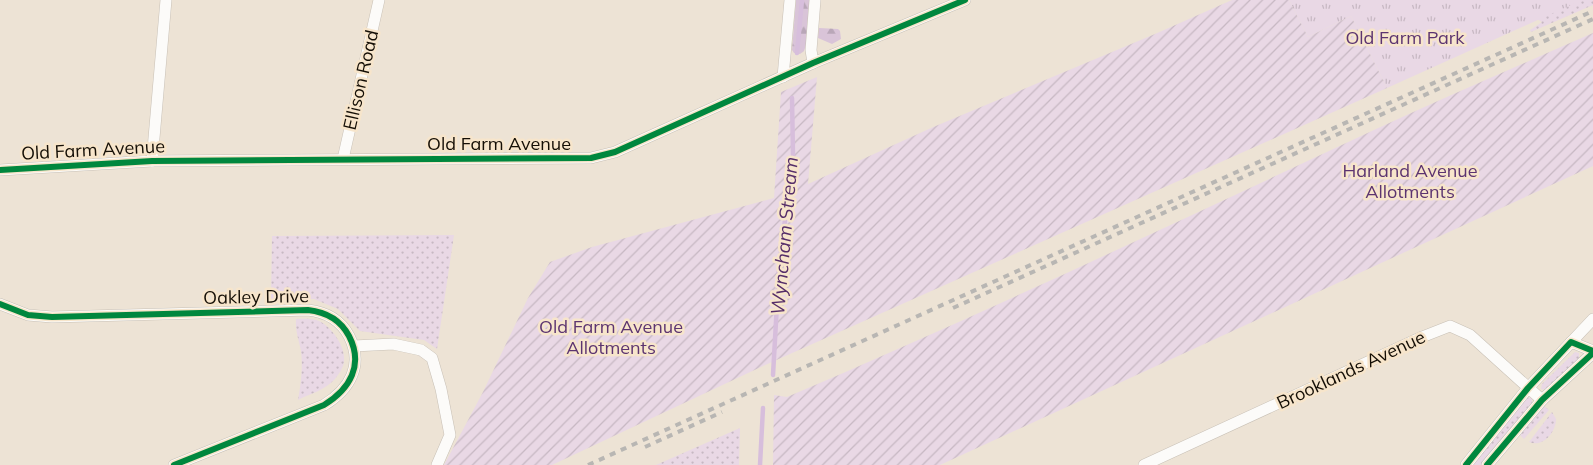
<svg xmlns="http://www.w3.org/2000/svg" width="1593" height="465" font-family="Mulish,sans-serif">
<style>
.grass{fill:url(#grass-dots)}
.forest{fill:url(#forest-firs)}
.park{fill:url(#park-tufts)}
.garden{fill:url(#garden-furrows)}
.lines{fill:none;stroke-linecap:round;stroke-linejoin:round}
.stream{stroke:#d7bedc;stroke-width:4.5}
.street-casing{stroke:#c8c0b6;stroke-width:12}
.street{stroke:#fcfbf9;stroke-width:11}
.rail{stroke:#b8b6b3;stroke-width:4;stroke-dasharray:6 6;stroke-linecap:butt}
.cycleway-casing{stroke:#f7e5cb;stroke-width:9}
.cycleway{stroke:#00873e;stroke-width:6}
.labels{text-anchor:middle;stroke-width:5;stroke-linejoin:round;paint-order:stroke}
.park-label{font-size:18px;fill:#5c3470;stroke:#f7e5cb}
.street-label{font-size:18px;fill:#140e05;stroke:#f7e5cb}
.water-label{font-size:19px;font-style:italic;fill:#562e69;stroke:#f7e5cb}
</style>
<defs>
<pattern id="grass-dots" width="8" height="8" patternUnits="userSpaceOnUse" patternTransform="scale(1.25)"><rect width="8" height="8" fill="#e9d8e5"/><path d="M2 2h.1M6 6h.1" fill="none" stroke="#c7b8c3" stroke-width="1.8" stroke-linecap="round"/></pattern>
<pattern id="forest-firs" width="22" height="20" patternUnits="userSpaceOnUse" patternTransform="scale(1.25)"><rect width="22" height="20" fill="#d9c4d8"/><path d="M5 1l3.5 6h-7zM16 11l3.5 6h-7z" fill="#b9a7b8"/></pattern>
<pattern id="park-tufts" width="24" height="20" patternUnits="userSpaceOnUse" patternTransform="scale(1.25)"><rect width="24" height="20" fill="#e9d8e5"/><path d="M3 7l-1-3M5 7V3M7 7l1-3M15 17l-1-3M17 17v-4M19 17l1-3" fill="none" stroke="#c7b8c3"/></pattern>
<pattern id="garden-furrows" width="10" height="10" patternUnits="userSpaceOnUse" patternTransform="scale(1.25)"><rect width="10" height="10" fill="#e9d8e5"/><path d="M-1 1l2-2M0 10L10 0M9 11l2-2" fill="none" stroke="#c7b8c3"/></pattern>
</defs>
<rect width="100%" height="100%" fill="#ede3d5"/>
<!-- grass -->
<g class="grass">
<polygon points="1503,0 1593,0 1593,5 1531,32 1530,30 1542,22"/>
<polygon points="454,235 437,349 424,340 360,331 338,309 314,299 271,299 272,236"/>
<path d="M296,319c8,0 15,-1 23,2 13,6 27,26 25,41 -1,6 -5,12 -9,17 -11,12 -24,14 -37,21 3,-16 5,-33 3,-49 -2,-11 -6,-20 -5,-32z"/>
<polygon points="1575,352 1579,353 1579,359 1546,390 1541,389 1542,384"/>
<polygon points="1526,397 1532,398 1532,404 1481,465 1470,465"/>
<polygon points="1544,406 1549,410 1524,439 1519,434"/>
<path d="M1552,412l4,7c0,13 -13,29 -27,23z"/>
<polygon points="740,428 739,465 656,465"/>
</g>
<!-- forest -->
<g class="forest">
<polygon points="796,0 810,0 806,45 804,51 800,54 794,53 792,50"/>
<polygon points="819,28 838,29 840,31 841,39 832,44 818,38"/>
</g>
<!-- park -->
<polygon class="park" points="1289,0 1582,0 1387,88 1351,16 1308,37"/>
<!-- garden -->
<g class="garden">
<polygon points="1232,0 1289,0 1308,37 1351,16 1387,88 763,366 552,465 444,465 483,392 528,298 550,262 592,247 774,198 781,92 817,77 808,184 931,128 1155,34"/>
<path d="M1593,33v133l-653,299h-167l1,-70 13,2c198,-84 392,-176 587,-267 72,-33 146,-65 219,-97z"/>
</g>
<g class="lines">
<!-- stream -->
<g class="stream">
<polyline points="797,53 802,0"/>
<polyline points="773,375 779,268 793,156 792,98"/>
<polyline points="760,465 763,408"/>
</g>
<!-- street casing -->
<g class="street-casing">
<g id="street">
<polyline points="813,63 811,50 815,0"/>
<polyline points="783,77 790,0"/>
<polyline points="343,159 379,0"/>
<polyline points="152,161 166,0"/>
<polyline points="0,170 152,161 591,158 615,152 813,63 965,0"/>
<path d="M0,304l28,11 24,2 256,-7c18,2 32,9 41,26 15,29 1,53 -25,69l-150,60"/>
<polyline points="1571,342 1593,351"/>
<polyline points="354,346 393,344 421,350 432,358 441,389 450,435 437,465"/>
<polyline points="1144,465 1422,337 1450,326 1470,335 1542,400"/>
<polyline points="1466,465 1528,388 1593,319"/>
<polyline points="1487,465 1542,400 1593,353"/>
</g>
</g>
<!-- street -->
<use href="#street" class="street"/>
<!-- rail -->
<g class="rail">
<polyline points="953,308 1593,19"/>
<polyline points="645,447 722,412"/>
<polyline points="588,465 1593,11"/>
</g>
<!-- cycleway casing -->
<g class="cycleway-casing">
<g id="cycleway">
<polyline points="0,170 152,161 591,158 615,152 813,63 965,0"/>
<path d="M0,304l28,11 24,2 256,-7c18,2 32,9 41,26 15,29 1,53 -25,69l-150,60"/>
<polyline points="1466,465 1528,388 1571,342 1593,351"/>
<polyline points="1487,465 1542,400 1593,353"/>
</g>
</g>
<!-- cycleway -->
<use href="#cycleway" class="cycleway"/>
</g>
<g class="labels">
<!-- park labels -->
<g class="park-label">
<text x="1405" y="44">Old Farm Park</text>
<text x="1410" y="177">Harland Avenue<tspan x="1410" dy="21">Allotments</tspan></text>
<text x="611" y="333">Old Farm Avenue<tspan x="611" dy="21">Allotments</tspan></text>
</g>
<!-- street labels -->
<g class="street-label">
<text transform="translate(361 80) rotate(-77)" y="6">Ellison Road</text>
<text x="499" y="150">Old Farm Avenue</text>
<text transform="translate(93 150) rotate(-3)" y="6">Old Farm Avenue</text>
<text transform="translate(256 297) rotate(-1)" y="6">Oakley Drive</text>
<text transform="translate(1351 370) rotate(-25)" y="6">Brooklands Avenue</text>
</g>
<!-- water labels -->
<g class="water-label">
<text transform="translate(784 236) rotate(-85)" y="7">Wyncham Stream</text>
</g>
</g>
</svg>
